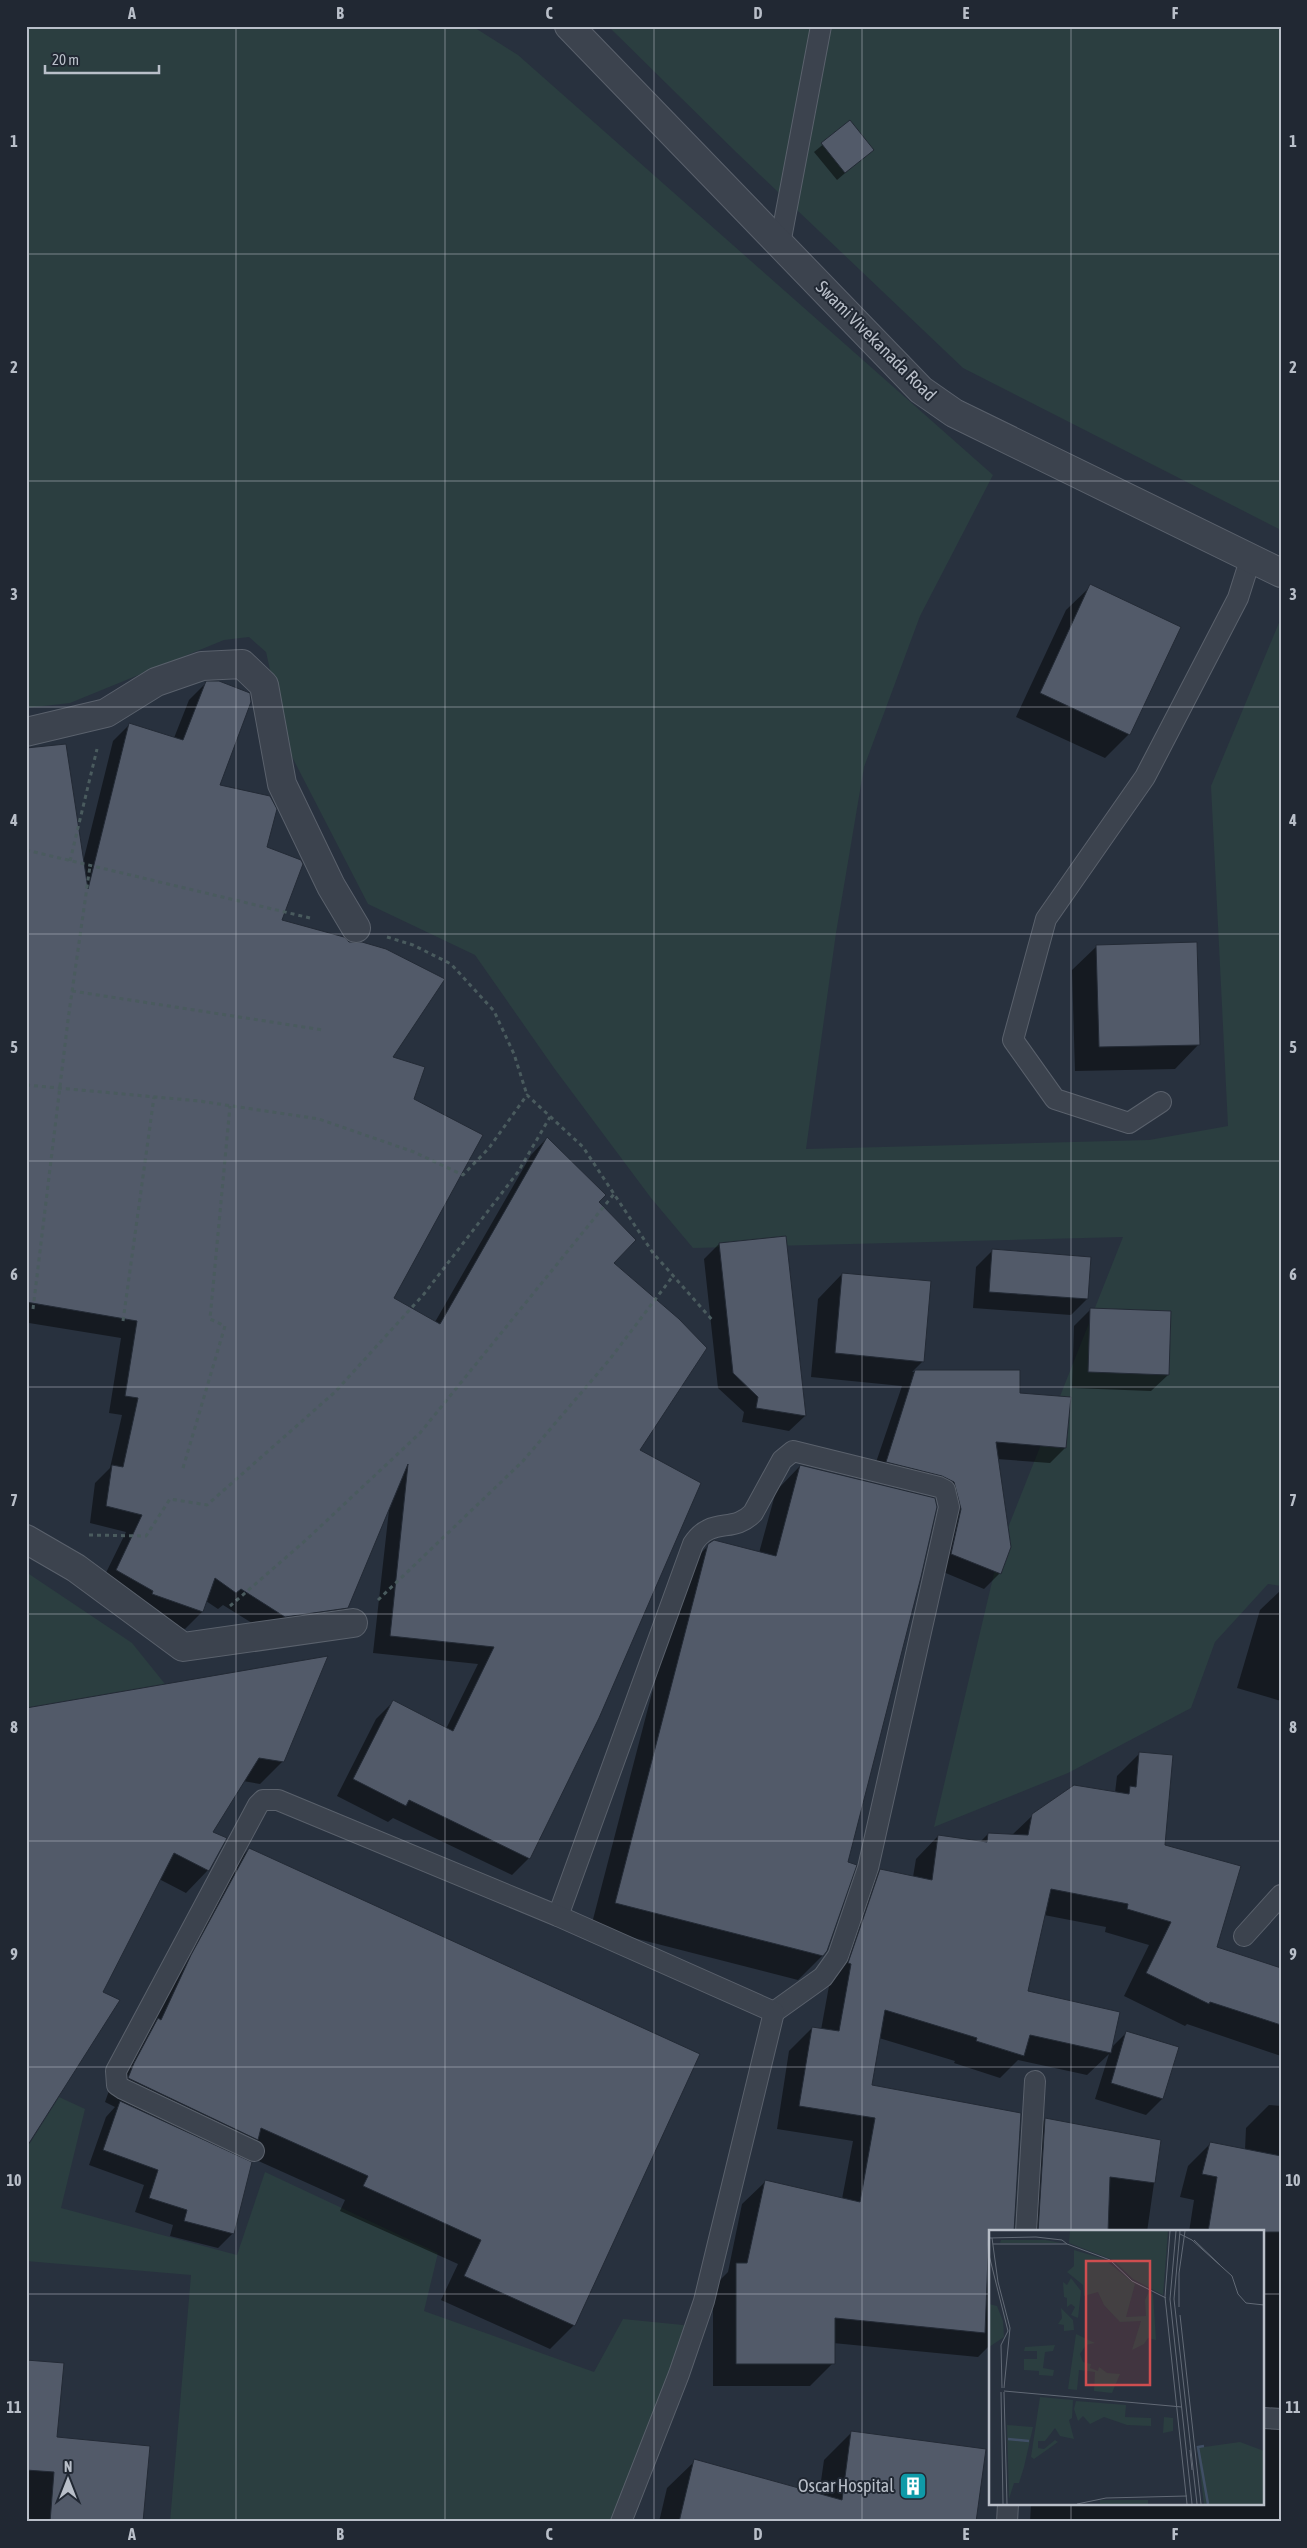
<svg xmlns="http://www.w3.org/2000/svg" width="1307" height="2548" font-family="'Asap Condensed',sans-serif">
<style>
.green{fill:#2b3e40}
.shadow{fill:#0007}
.building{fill:#525a69;stroke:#232a35}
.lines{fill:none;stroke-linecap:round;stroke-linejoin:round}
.service-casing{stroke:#5a616c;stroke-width:22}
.minor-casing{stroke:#5a616c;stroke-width:30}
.tertiary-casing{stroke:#5a616c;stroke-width:30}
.path{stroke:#4a5b5e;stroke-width:3;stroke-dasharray:4 4;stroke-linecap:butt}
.service{stroke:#3c434e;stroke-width:20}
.minor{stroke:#3c434e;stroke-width:28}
.tertiary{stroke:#3c434e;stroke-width:28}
.grid{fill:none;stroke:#b9bfc9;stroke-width:1;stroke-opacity:0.55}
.labels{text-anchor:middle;stroke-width:4;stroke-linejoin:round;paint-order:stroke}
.street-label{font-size:18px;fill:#b9bfc9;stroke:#212833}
.poi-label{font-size:18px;fill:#b9bfc9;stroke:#212833;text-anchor:end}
.inset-river{fill:none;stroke:#404f65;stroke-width:2.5}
.inset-road{fill:none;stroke:#626a76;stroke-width:1}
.view{fill:#cf4e50;fill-opacity:0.15;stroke:#cf4e50;stroke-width:2.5}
.inset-edge{fill:none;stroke:#b9bfc9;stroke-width:2.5}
.neatline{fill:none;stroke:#b9bfc9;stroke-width:2}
.grid-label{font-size:16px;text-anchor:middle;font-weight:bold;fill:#b9bfc9}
</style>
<rect width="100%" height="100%" fill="#28313e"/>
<!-- green -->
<g class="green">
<polygon points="26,26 472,26 518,55 993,475 920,616 864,767 836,933 806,1149 1149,1140 1228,1126 1211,786 1281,618 1281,1586 1268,1584 1215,1642 1191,1708 1068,1773 934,1827 1000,1548 1123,1237 693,1248 651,1198 554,1068 475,955 368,904 288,749 266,652 249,637 224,640 70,703 26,708"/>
<polygon points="608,26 1281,26 1281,530 963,368 736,152"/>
<polygon points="26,1572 132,1643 173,1694 26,1714"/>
<polygon points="59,2097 85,2109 61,2208 237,2255 265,2172 438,2253 424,2311 594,2372 623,2319 693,2326 617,2522 170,2522 191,2275 26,2261 26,2141 30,2143"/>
</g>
<!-- shadow -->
<g class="shadow">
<polygon points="850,122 872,150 837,180 814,152"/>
<polygon points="1091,586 1129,734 1105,758 1016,717 1066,610"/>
<polygon points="206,683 218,786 265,848 281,921 391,1058 413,1100 392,1298 435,1322 531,1155 547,1138 598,1202 612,1263 638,1451 529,1858 512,1875 393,1818 388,1822 337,1796 376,1719 393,1702 446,1729 478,1664 373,1653 389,1510 347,1607 330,1625 268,1633 223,1605 218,1609 206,1601 202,1612 185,1629 136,1611 99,1587 126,1532 90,1523 95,1483 110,1468 122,1415 109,1413 121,1338 29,1323 29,1320 26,1320 26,750 83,862 113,741 130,724 174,738 189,700"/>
<polygon points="1097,946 1199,1044 1175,1069 1075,1071 1072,970"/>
<polygon points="785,1237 805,1416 789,1431 742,1422 744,1412 718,1388 704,1259 719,1244"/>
<polygon points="993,1250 1087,1299 1071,1315 973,1308 976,1267"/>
<polygon points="842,1274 923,1361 912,1372 1019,1372 1019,1394 1065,1448 1050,1463 997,1459 1000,1573 984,1589 936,1569 946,1526 939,1498 926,1491 871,1477 902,1386 811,1377 818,1299"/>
<polygon points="1091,1309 1168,1375 1151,1391 1072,1388 1074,1326"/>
<polygon points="800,1466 822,1956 798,1980 591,1927 684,1570 709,1545 759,1553 776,1491"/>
<polygon points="1281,1590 1281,1701 1237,1688 1260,1610"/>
<polygon points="26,1710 283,1761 260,1784 243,1781 211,1832 208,1870 186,1893 159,1879 101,1992 38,2127"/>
<polygon points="1140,1753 1164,1846 1215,1948 1281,1969 1281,2056 1187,2024 1185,2026 1124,1996 1149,1945 1105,1932 1106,1927 1044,1915 1027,1992 1111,2048 1126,2033 1162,2099 1146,2115 1095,2099 1109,2054 1087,2075 1018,2060 1000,2078 954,2063 955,2061 879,2038 871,2086 991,2232 991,2344 978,2357 833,2343 833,2363 810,2386 713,2386 713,2287 728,2272 742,2204 765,2182 842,2199 853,2141 777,2129 789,2051 812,2028 821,2030 829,1986 826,1986 857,1893 880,1870 913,1877 916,1859 938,1836 980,1842 988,1834 1012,1835 1033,1815 1115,1793 1117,1776"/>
<polygon points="249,1849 574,2325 550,2349 441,2300 458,2264 340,2211 345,2200 243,2154 239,2158 233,2233 218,2248 170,2236 173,2225 135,2212 144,2185 89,2165 106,2117 115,2107 105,2102 110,2088 225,1873"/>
<polygon points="1269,2105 1281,2106 1281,2522 1030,2522 1031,2504 1263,2504 1263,2232 1189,2232 1194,2200 1180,2197 1188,2166 1211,2143 1245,2150 1246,2128"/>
<polygon points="1045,2119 1160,2141 1147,2232 1017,2232 1022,2142"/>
<polygon points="26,2361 56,2438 142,2522 26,2522"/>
<polygon points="852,2432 975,2522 659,2522 667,2488 695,2461 819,2495 824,2460"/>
</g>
<!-- building -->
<g class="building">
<polygon points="850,120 874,150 845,173 821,143"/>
<polygon points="1090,584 1181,627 1130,735 1040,693"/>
<polygon points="206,681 219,681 250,693 251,702 220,785 270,796 277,809 267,847 301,860 303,864 282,920 344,937 349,942 362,942 386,949 445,979 393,1057 425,1067 414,1099 483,1135 394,1298 440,1324 547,1137 606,1195 599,1202 636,1240 614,1263 679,1319 707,1348 640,1450 701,1483 599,1718 530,1859 409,1800 406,1806 353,1779 393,1700 453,1731 494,1647 390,1636 408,1464 348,1608 285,1617 241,1589 236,1593 215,1578 203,1612 152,1594 153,1591 116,1570 142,1515 106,1506 112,1465 123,1467 138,1398 125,1396 137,1321 26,1302 26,748 66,744 88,889 129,723 183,740"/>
<polygon points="1197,942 1200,1045 1099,1047 1096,945"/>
<polygon points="786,1236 806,1416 756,1408 758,1397 733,1373 719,1243"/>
<polygon points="992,1249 1091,1257 1088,1299 989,1292"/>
<polygon points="842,1273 931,1281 924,1362 835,1353"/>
<polygon points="1090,1308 1171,1311 1169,1375 1088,1372"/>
<polygon points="915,1370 1020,1370 1020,1393 1071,1397 1066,1448 996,1442 1011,1547 1001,1574 951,1554 961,1509 954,1482 942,1476 886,1462"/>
<polygon points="800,1465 935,1498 937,1507 921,1577 848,1862 857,1865 827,1951 823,1956 615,1903 708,1544 714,1540 776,1556"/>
<polygon points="328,1656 284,1762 259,1758 213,1832 227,1838 209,1871 174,1853 103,1992 120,2000 26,2148 26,1708"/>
<polygon points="1139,1752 1173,1755 1165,1845 1241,1866 1217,1947 1281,1968 1281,2025 1210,2002 1209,2004 1146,1973 1171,1922 1127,1909 1128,1904 1051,1889 1028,1991 1120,2012 1111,2053 1030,2035 1024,2056 976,2041 977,2038 885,2010 872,2085 1021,2113 1014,2232 989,2232 985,2333 835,2318 835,2364 736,2364 736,2263 747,2263 765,2180 860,2202 875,2118 799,2106 812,2027 839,2031 851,1964 848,1963 880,1869 932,1880 938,1835 987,1842 988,1833 1028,1835 1032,1814 1074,1785 1129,1794 1130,1786 1136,1787"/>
<polygon points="249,1848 700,2054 575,2326 464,2276 481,2240 363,2186 368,2176 261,2128 258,2140 128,2078 134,2063 158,2018 161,2020 191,1955"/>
<polygon points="1126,2031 1179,2047 1163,2099 1111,2083"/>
<polygon points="120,2101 252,2162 234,2234 184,2221 187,2210 149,2198 158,2170 103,2150"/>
<polygon points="1045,2118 1161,2140 1155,2183 1110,2177 1108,2232 1038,2232"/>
<polygon points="1210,2142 1281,2156 1281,2232 1208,2232 1217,2177 1202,2174"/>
<polygon points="26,2360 64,2363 57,2437 150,2446 143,2522 50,2522 54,2472 26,2470"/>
<polygon points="851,2431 986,2449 976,2522 679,2522 694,2459 842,2500"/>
</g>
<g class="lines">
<!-- service casing -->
<g class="service-casing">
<g id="service">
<polyline points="780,244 821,26"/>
<polyline points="1161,1102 1129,1123 1055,1099 1013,1040 1046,919 1145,777 1238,598 1251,557"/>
<path d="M558,1916l135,-372c18,-28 40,-10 60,-31l29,-53 11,-9 146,36 6,3 4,17 -81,361 -30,88 -15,21 -49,35"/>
<polyline points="1244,1936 1281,1895"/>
<polyline points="254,2151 123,2089 117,2085 116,2071 258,1805 263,1800 278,1800 558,1916 774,2012 704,2301 679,2374 621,2522"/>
<polyline points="1026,2232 1035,2081"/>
<polyline points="1263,2418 1281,2419"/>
<polyline points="1007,2522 1008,2504"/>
</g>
</g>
<!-- minor casing -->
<g class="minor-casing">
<g id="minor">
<polyline points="26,732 106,713 156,682 202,666 242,664 264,685 282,784 331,886 356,928"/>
<polyline points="26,1539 76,1568 183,1647 353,1623"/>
</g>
</g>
<!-- tertiary casing -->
<g class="tertiary-casing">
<polyline id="tertiary" points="569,26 921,390 954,413 1281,573"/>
</g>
<!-- path -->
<g class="path">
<polyline points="26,850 310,918"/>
<polyline points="70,861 97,749"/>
<polyline points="387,937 413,945 451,964 494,1011 514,1054 527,1095"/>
<polyline points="72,991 323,1030"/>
<polyline points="26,1085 199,1101 319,1119 414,1152 463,1175 489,1148 527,1095 583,1147 653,1253 714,1322"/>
<polyline points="33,1309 68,1020 90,866"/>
<polyline points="123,1321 154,1097"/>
<polyline points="183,1468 225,1326 210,1319 230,1106"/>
<polyline points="89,1535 146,1536 170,1499 207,1505 335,1392 424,1294 518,1172 550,1117"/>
<polyline points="378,1600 523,1461 610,1359 673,1276"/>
<polyline points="230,1606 306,1540 420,1433 614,1194"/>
</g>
<!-- service -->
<use href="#service" class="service"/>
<!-- minor -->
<use href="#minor" class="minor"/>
<!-- tertiary -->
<use href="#tertiary" class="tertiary"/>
</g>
<!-- grid -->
<path class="grid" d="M236,26v2496M445,26v2496M654,26v2496M862,26v2496M1071,26v2206M26,254h1255M26,481h1255M26,707h1255M26,934h1255M26,1161h1255M26,1387h1255M26,1614h1255M26,1841h1255M26,2067h1255M26,2294h965M1263,2294h18M1071,2504v18"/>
<!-- icons -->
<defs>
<g id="building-square" transform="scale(1.4375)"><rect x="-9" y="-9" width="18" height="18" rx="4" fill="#0f9aa8" stroke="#212833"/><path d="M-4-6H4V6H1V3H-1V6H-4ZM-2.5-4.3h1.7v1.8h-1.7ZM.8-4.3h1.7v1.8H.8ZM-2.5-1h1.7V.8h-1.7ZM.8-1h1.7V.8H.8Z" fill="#fff"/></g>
</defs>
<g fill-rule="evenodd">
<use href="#building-square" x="913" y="2486"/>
</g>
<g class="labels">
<!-- street labels -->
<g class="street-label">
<text transform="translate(876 341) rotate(45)" y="6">Swami Vivekanada Road</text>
</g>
<!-- poi labels -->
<g class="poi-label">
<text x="894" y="2492">Oscar Hospital</text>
</g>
</g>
<!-- overview -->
<g transform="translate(989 2230)">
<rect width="275" height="275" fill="#28313e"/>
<path d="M81,1h98l-5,64 -30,-16 -20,-19 -44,-17zM12,10h45l15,3h-61zM85,20l30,9 31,25 -9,33 20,-1 -1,-16 4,-9 4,3 3,46 -8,-2 -4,6 -12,6 9,-29 -21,1 -16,-17 -6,-13 -14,4 -1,-11 -16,-13 7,-6zM82,48l10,13 -3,27 -7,-3 4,-8 -4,-3 -4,3v-9l-3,-1 -1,-15 4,3zM0,74l8,2 6,15 1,16 -15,10zM72,78l12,12 1,10 -10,1v-6l-6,-1 4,-6zM87,104l19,9 -9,2 -6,9 3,8 8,2 -1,4 8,3 1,-4 8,6 13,1 -8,19 -18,-2 1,-19 -16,-2 -2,20 -9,-1zM66,115l-2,6 -8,1 -2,16 11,2 -1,6 -14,-1v-4l-15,-1v-11h13v-8h-13l1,-4zM51,167l33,3 -1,18 -3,2 5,19 -14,-3 -5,-8 -10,13h-7v7l6,1 11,-9 3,2 -24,17 -3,-2zM87,171l50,4 -1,12 26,1v8l-24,-1 -23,-8 -14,7 -7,-8 -5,5 -4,-12zM175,187l9,1v13l-10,2zM18,195l26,2 -9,40 -5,16h-5l-5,16zM251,212l24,9v53h-60l-7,-56zM111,270h48v4h-48z" fill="#2b3e40"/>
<path class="inset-river" d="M19,209l21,2M215,216l-6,1 10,57"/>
<path class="inset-road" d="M181,1l-5,66 22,207M187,1l-6,68 22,205M191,1l-6,68 23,205M191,4l12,6 40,36 6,18 8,9 18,2M0,8l47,-1 26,3 5,4h-74M3,8l6,44 12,46 -6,60M205,10l26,25M78,14l43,16 22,21 34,17M0,25l19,76 -7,14 1,43M190,77v-34l6,-42M191,85l21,189M15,161l178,16M12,162l2,112M15,162l3,112M201,220l2,20M88,274l29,-6 81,-2"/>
<path class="view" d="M97,31h64v124h-64z"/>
<rect width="275" height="275" class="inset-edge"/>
</g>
<!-- border -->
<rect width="1307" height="2548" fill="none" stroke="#212833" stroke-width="55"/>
<!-- north arrow -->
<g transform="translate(68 2480)" stroke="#212833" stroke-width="4" paint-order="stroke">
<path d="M0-4L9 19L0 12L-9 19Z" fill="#b9bfc9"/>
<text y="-8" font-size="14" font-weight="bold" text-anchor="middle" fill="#b9bfc9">N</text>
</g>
<!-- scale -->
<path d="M45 65v8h114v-8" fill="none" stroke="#b9bfc9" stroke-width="2.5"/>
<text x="52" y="65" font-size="15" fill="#b9bfc9" stroke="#212833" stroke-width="4" paint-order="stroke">20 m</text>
<rect x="28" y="28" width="1252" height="2492" class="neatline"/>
<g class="grid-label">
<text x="132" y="19">A</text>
<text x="340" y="19">B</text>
<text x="549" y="19">C</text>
<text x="758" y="19">D</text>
<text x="966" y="19">E</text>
<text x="1175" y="19">F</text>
<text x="14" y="147">1</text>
<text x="1293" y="147">1</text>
<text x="14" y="373">2</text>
<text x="1293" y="373">2</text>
<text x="14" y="600">3</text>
<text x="1293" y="600">3</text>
<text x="14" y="826">4</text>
<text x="1293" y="826">4</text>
<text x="14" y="1053">5</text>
<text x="1293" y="1053">5</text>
<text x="14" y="1280">6</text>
<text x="1293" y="1280">6</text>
<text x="14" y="1506">7</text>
<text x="1293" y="1506">7</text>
<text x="14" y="1733">8</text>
<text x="1293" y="1733">8</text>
<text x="14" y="1960">9</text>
<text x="1293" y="1960">9</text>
<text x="14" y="2186">10</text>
<text x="1293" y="2186">10</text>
<text x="14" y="2413">11</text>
<text x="1293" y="2413">11</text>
<text x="132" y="2540">A</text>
<text x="340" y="2540">B</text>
<text x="549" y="2540">C</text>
<text x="758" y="2540">D</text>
<text x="966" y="2540">E</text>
<text x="1175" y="2540">F</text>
</g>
</svg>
